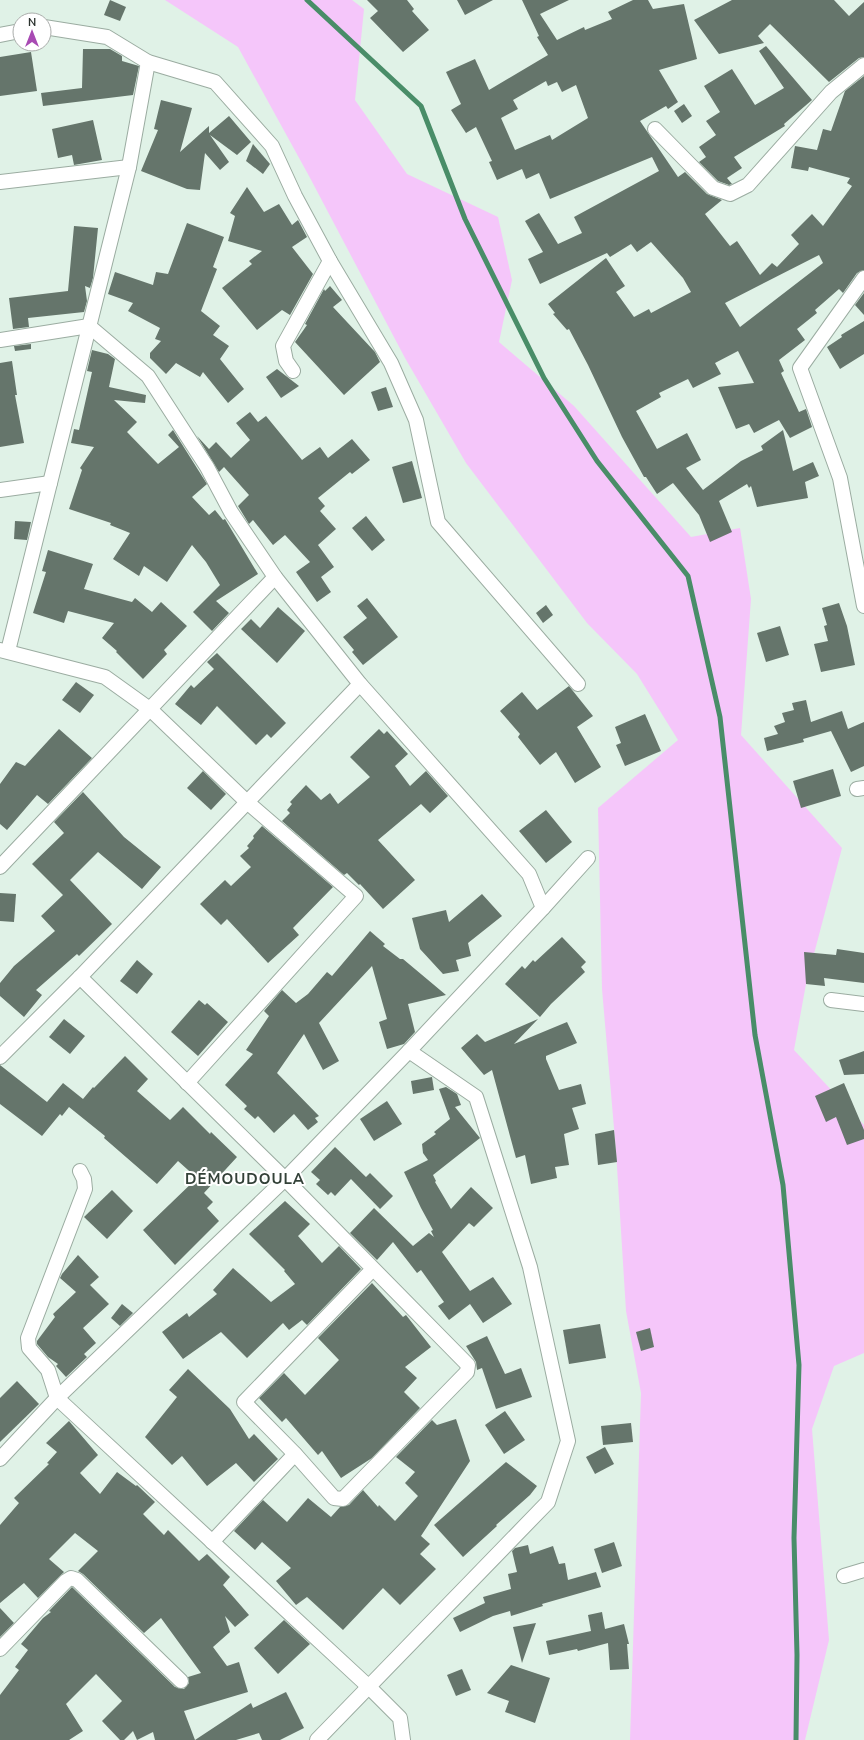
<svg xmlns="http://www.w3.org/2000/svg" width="864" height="1740" font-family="'Nunito Sans',sans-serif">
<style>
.green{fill:#f5c6fa}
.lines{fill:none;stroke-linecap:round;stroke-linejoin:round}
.stream{stroke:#498d68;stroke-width:5}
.building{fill:#65756b;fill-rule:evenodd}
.street-casing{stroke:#9baca1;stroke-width:16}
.street{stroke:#fff;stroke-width:14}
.labels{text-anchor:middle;stroke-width:4;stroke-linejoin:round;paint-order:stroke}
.district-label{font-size:15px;font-weight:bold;letter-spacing:1px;fill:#334138;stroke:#fff}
</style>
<rect width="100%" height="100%" fill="#e0f2e7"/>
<!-- green -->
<polygon class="green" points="165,0 352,0 364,9 355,100 407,174 498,217 512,280 499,342 574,406 691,537 740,528 751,599 741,735 842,848 806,984 794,1050 864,1125 864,1353 834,1366 812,1429 829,1640 805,1740 630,1740 641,1393 626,1311 616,1151 602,989 598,808 678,740 637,674 587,623 466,463 405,358 309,176 238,47"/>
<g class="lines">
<!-- stream -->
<polyline class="stream" points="307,0 421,106 465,219 544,378 597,461 688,576 720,717 755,1035 783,1185 799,1365 794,1538 797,1655 796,1740"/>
</g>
<!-- building -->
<g class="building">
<polygon points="110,0 126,7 120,21 104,15"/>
<polygon points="367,0 407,0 414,9 412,11 429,30 403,52 370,18 378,11"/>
<polygon points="457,0 493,0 465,15"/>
<path d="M522,0h47l-29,14 17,26 27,-13 1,3 27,-11 -4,-7 25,-12h15l5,9 31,-5 13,55 -38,11 19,32 -10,7 -2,-3 -26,15 38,56 7,-5 22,22 15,6 -17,14 25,32 7,-5 23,34 12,-12 5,4 22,-23 -8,-9 21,-21 11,12 29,-40 -5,-3 3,-5 -41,-11 -1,4 -17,-3 4,-22 22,4 6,-21 8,2 14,-40 19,-15v194l-7,3 -14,20 -4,-4 -24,21 2,3 -20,16 8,11 -26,20 5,11 -3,2 18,39 7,-3 6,18 -22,11 -11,-18 -25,13 -5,-9 -13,5 -18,-42 36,-4 -16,-32 -23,12 6,11 -28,14 -5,-9 -29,14 2,4 -25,14 21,38 30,-16 14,27 -15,8 17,22 38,-29 22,-11 -2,-4 22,-16 10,41 20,-9 6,14 -14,6 3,16 -51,9 -6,-21 -2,2 -2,-4 -28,17 13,31 -22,10 -11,-27 -26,-32 -16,11 -11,-17h-2l-22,-40 -34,-72 -19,-36 -2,1 -14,-16 2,-1 -7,-9 58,-46 19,28 -9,6 18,25 15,-8 2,4 40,-21 -8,-14 -32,-36 -14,10 -6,-8 -21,13 -3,-4 -67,31 -12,-25 15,-7 -18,-31 14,-8 19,31 24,-11 -8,-16 85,-46 -7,-14 -102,42 -11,-26 -13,6 -4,-10 -25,11 -8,-18 3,-1 -16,-34 -10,6 -15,-23 10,-6 -15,-32 29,-13 14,31 59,-35 -11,-18 2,-1zM546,81l2,5 9,-4 5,10 14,-7 12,33 -36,22 -2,-5 -35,15 -14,-32 17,-9 -5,-9zM819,255l4,8 -83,64 -15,-24z"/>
<polygon points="732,0 834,0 849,16 864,2 864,57 859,58 829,82 770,24 758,36 764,43 719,54 694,20"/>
<polygon points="766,46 812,100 784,124 785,126 734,157 742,168 727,178 732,184 729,185 718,181 699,162 706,157 699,147 716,135 706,121 720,112 704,86 732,69 755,105 784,88 759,51"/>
<polygon points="83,49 110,49 122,56 122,61 139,66 133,95 43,106 41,93 82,88"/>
<polygon points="31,52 37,91 0,96 0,57"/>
<polygon points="161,100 192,108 180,152 209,126 209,133 229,116 251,142 237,155 210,135 229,162 220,170 205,153 200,190 187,189 141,171 158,130 154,129"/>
<polygon points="684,104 692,116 682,123 674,111"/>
<polygon points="93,120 102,160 74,165 72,155 58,158 52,129"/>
<polygon points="253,144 270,164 263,174 246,161"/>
<polygon points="247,187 264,212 279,204 292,225 298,220 307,237 292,247 313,274 290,315 282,310 257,330 222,288 252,264 249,261 262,251 228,241 235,216 230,213"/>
<polygon points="187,223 224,237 213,267 217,269 201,311 220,326 213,335 229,346 220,359 244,389 228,403 203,372 200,377 176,363 166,374 150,358 150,353 161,341 155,339 160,328 128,311 133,303 108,294 115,272 153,285 156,272 168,274"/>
<polygon points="74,226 98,228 93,278 90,288 85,286 87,301 84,312 28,318 29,327 13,329 9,298 68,291"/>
<polygon points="330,286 342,300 333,307 375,352 380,362 344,395 295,342 307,325 305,324 324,289 325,291"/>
<polygon points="864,293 864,315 855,305"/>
<polygon points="864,321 864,354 840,369 827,347 842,337 841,335"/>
<polygon points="31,344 31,349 15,351 14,346"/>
<polygon points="92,350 108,354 115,359 109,387 146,395 145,403 114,400 137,422 127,432 158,464 179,447 168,435 173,430 207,484 192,497 209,515 215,510 223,520 225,519 258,574 216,601 229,613 212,631 193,612 220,585 206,562 192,545 167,582 144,566 139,576 113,559 130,533 110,525 111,523 69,509 82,470 80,468 94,447 71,443 74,429 79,430 92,372 87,371"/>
<polygon points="12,361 17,395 15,395 24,443 0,447 0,363"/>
<polygon points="277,369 299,386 281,398 266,377"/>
<polygon points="386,387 393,407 378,411 371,392"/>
<polygon points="250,412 258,422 266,416 302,460 320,447 328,458 352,439 370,460 352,474 350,472 318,498 325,506 320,511 336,529 318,545 334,567 321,577 331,592 317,602 296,572 310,562 285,535 273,545 253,520 249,524 238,506 249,495 224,467 219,472 197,436 209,449 216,442 231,458 250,440 236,423"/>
<polygon points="412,461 422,498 403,503 392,467"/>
<polygon points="366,516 385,540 372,551 352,528"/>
<polygon points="15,521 31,522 27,540 14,539"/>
<polygon points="48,550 93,564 84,589 132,602 135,598 152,612 161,602 187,626 164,650 167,654 143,679 116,652 117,651 102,638 114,623 68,611 64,623 33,613 46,572 42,571"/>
<polygon points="367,598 398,637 363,665 352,652 354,650 343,637 367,618 357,606"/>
<polygon points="839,603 847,626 855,665 821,672 814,644 828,641 824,626 827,625 822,608"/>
<polygon points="546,605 553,615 543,623 536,613"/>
<polygon points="278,607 305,631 277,663 241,629 251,619 260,628"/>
<polygon points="780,626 789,655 766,662 757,633"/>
<polygon points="217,653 286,723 271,738 267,734 256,745 217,706 201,725 175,704 191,685 194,688 214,669 207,662"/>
<polygon points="76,682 94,695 80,713 62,700"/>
<polygon points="569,686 593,716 577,727 601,767 575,783 556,752 540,765 518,737 520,734 500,711 522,692 537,710"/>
<polygon points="806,700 811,722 842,711 848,729 864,722 864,766 851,772 831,731 803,739 804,742 767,751 764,738 778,734 774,726 785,722 782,713 794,710 792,703"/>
<polygon points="645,714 661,751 625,766 616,745 621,743 615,727"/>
<polygon points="59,729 92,758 48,804 37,795 7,830 0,824 0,784 16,762 25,766"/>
<polygon points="379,729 384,734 387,731 408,754 395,766 410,786 426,771 448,796 430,813 421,804 378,840 415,880 383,909 360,884 359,885 347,873 344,875 282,821 290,813 287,810 292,804 290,802 306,785 321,800 330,793 338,804 370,777 350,757"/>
<polygon points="833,769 841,796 801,808 793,781"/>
<polygon points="203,771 226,794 211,810 187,788"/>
<polygon points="83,792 124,837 161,867 142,889 98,852 70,880 112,924 79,956 77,954 36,990 42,995 24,1017 0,996 0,983 14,966 55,931 41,916 63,895 32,864 64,833 54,822"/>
<polygon points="546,810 572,842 546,863 519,831"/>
<polygon points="262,826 333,887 293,928 299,935 268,963 227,919 221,925 200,904 225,880 231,886 251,867 240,856 249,848 247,846 254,838 253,836"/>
<polygon points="0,893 16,894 14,922 0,921"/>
<polygon points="482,894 502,916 468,943 471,956 456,960 459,971 443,974 420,949 412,918 446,910 449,922"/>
<polygon points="370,931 385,944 383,946 400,959 403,959 446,995 408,1004 415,1032 404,1044 387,1049 379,1022 387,1019 372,966 319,1023 339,1061 323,1070 304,1034 277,1073 319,1116 315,1118 318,1122 308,1130 294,1114 274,1133 258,1116 255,1119 244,1109 247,1106 225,1085 253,1054 246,1050 269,1016 264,1011 282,990 296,1003 308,994 327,972 332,976"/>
<polygon points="562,937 586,962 581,967 585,972 551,1004 540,1017 505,984 522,966 525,969 533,960 535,962"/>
<polygon points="837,949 864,953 864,983 824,978 825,986 806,984 804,952 836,955"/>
<polygon points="137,960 153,974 137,994 120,981"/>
<polygon points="199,1000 205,1005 207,1003 228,1022 198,1056 171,1032"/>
<polygon points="64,1019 85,1036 70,1054 49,1037"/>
<polygon points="538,1019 514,1044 567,1022 577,1043 546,1056 546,1059 559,1090 581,1084 586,1104 572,1108 579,1129 564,1134 569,1165 555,1167 557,1178 531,1184 525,1155 516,1158 492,1070 484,1075 461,1048 477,1034 485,1042"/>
<polygon points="864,1051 864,1074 844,1075 839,1060"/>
<polygon points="125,1056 148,1079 137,1091 170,1120 183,1107 210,1134 211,1132 237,1157 204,1193 213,1202 207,1208 219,1221 175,1265 143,1230 197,1178 178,1161 157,1184 104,1138 105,1136 69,1107 62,1116 60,1114 42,1136 0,1104 0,1065 47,1102 63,1083 83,1099 93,1087 94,1088"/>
<polygon points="432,1077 434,1090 413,1094 411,1081"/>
<polygon points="844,1083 864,1130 864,1139 847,1145 836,1117 826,1122 815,1096"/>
<polygon points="446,1087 457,1094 461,1105 455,1107 480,1138 433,1175 436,1181 435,1182 451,1209 471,1187 493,1208 474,1227 469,1223 442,1252 470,1291 493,1277 512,1304 483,1323 470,1304 449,1320 438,1306 444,1302 421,1270 417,1273 393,1242 377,1260 350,1233 374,1208 413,1246 429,1233 434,1237 431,1231 433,1230 421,1208 404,1172 428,1160 423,1153 422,1144 436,1134 434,1132 450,1119 439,1089"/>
<polygon points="387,1101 402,1124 374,1141 360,1119"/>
<polygon points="614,1130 617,1162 598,1165 595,1134"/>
<polygon points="335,1147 366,1177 370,1173 393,1196 380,1209 351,1179 335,1196 331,1192 328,1195 316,1184 320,1180 311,1172"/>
<polygon points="112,1190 133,1211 107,1239 84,1217"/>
<polygon points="285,1201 310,1224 298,1236 322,1263 339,1246 361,1269 307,1325 302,1320 289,1330 283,1323 247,1358 221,1332 183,1359 162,1332 187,1313 189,1317 217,1294 213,1290 233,1268 271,1302 295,1284 284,1271 285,1270 249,1234"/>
<polygon points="78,1255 99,1277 90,1285 109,1304 83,1328 96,1343 84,1354 87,1357 66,1377 56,1366 58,1364 48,1357 37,1344 37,1341 55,1317 53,1314 76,1292 60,1278 62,1274"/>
<polygon points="372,1283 403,1317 406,1315 431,1347 405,1367 417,1378 404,1392 420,1408 372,1458 341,1478 322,1451 318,1455 286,1418 282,1422 259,1398 284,1373 305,1395 339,1360 318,1338"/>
<polygon points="122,1304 133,1313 120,1326 111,1318"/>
<polygon points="600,1324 606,1358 569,1364 563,1330"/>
<polygon points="650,1328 654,1347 641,1351 636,1332"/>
<polygon points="487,1336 505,1374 521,1368 532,1397 496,1409 482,1368 477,1370 476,1362 466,1346"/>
<polygon points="188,1369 230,1409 249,1439 254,1434 278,1459 254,1482 236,1463 207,1486 182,1456 172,1465 145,1437 177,1397 169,1390"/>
<polygon points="17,1381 39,1404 0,1442 0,1398"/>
<polygon points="505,1411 525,1440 504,1454 485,1425"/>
<polygon points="456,1419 470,1461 421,1536 430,1544 420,1554 436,1569 400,1605 383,1588 343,1630 307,1597 296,1605 276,1581 291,1568 262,1542 255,1550 234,1531 263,1500 287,1522 308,1498 331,1517 340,1507 349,1505 363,1490 378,1507 379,1505 395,1521 418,1496 405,1483 415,1472 396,1457 432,1420 437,1425"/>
<polygon points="69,1421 98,1455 80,1473 100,1494 117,1472 136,1486 137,1485 155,1502 143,1514 164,1535 168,1530 199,1561 207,1554 230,1577 223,1585 249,1615 235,1627 225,1616 230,1632 213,1647 227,1666 239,1662 248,1692 184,1711 195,1740 251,1703 253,1708 286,1692 304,1728 280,1740 262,1740 259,1733 236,1740 155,1740 153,1732 137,1740 133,1731 124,1740 120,1740 102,1721 122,1701 96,1674 66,1704 83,1731 69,1740 0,1740 0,1695 19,1670 15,1667 28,1650 21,1644 43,1618 51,1612 49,1611 72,1587 175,1687 184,1689 189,1683 188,1677 201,1673 161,1618 144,1633 83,1574 78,1571 98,1551 75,1533 49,1559 64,1572 38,1598 24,1583 0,1603 0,1525 19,1503 14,1498 49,1464 47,1463 57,1452 46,1443"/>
<polygon points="631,1423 633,1442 603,1445 601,1426"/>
<polygon points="605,1447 614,1464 595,1474 586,1457"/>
<polygon points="506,1462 537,1486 530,1495 496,1525 497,1526 463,1557 434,1525"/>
<polygon points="614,1542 622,1566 602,1573 594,1549"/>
<polygon points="528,1545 530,1554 553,1546 559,1564 565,1563 568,1580 596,1572 601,1587 542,1604 543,1606 511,1616 510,1611 493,1616 460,1632 453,1618 485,1603 483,1597 511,1589 508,1574 517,1572 512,1551 515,1548"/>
<polygon points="0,1608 14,1623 0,1637"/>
<polygon points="602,1612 605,1629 624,1624 629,1644 627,1644 629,1669 610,1670 608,1643 578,1651 577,1649 549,1655 546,1641 591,1631 588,1615"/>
<polygon points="284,1620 310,1644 278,1674 254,1648"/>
<polygon points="536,1623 522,1663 513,1627"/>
<polygon points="511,1665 550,1678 535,1723 505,1712 509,1701 487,1693"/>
<polygon points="462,1669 471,1690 456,1696 447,1675"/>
</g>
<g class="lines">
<!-- street casing -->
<g class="street-casing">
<g id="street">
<polyline points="44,27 107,37 148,62 215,82 272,146 295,196 330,261 391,363 416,420 438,522 578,684"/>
<polyline points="0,35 20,31"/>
<polyline points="655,129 713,188 730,194 748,185 831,92 864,65"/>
<polyline points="0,182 129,167"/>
<polyline points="864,278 800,368 840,478 864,606"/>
<polyline points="0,340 89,326 148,376 207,467 231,512 275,577 360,684 529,874 543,908"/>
<polyline points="293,371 286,361 283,346 330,261"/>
<polyline points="0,490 50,483"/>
<polyline points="0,650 105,677 151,710 247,802 356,896 187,1083"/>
<polyline points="8,651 129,167 148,62"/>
<polyline points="857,789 864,788"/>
<polyline points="0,867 275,577"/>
<polyline points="80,977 285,1179 468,1365 467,1372 343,1499 334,1498 295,1454 244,1402 373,1269"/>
<polyline points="831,1000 864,1004"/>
<polyline points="0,1057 80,977 360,684"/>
<polyline points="80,1171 84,1179 85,1189 28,1338 29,1348 48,1370 57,1398 369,1687 400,1718 403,1740"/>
<polyline points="0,1459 57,1398 285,1179 409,1051 543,908 588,858"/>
<polyline points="212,1542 295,1454"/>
<polyline points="844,1576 864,1570"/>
<polyline points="0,1649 66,1581 71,1578 77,1580 181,1681"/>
<polyline points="317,1740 548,1502 568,1441 530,1267 476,1097 409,1051"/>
</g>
</g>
<!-- street -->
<use href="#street" class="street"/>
</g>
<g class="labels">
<!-- district labels -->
<g class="district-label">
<text x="245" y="1184">DÉMOUDOULA</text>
</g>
</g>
<!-- north arrow -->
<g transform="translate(32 32)"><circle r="19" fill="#ffffff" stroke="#aaadab"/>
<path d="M0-3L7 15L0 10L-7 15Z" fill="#a84ab3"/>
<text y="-6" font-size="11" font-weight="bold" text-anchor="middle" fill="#2b322e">N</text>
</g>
</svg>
